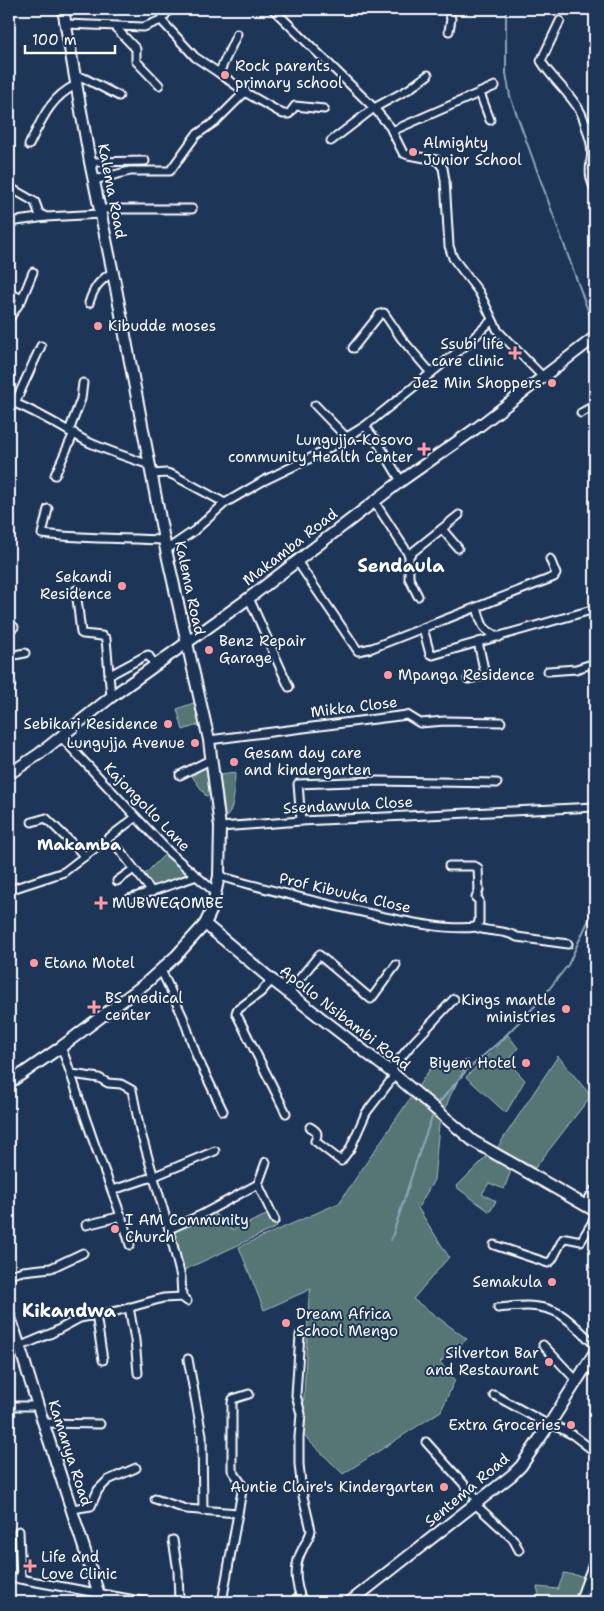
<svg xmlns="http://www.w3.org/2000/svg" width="604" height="1611" font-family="'Shantell Sans',sans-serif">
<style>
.green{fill:#557675;stroke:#aababa}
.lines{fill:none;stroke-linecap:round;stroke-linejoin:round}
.stream{stroke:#8fa6ba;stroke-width:2}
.street-casing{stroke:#fff;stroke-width:11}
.secondary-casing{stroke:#fff;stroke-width:14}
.street{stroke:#1d3557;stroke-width:7}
.secondary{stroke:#1d3557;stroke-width:10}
.poi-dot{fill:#ff9aa2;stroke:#1d3557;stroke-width:2}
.labels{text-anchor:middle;stroke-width:4;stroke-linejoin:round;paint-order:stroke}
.poi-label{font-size:15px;fill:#fff;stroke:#1d3557;text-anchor:start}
.street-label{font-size:15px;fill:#fff;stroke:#1d3557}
.neighbourhood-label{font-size:16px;font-weight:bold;fill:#fff;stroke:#1d3557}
.quarter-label{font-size:18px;font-weight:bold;fill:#fff;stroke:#1d3557}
</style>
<rect width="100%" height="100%" fill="#1d3557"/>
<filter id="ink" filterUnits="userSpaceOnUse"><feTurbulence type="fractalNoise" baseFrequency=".02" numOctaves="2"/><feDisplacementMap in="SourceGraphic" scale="10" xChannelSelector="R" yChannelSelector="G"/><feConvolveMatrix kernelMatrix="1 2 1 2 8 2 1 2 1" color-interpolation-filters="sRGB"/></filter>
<g filter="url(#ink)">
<!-- green -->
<g class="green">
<polygon points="196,702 201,724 183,730 177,709"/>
<polygon points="207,766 211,794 206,796 192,776"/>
<path d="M235,773c-1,18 1,34 -11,47l-4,-45z"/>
<polygon points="166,853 187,875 152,888 143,876"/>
<polygon points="508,1035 518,1048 508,1062 525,1080 506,1113 466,1077"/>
<polygon points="558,1056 591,1096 535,1168 497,1148"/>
<polygon points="469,1060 450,1096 439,1125 434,1180 418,1208 449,1257 413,1299 467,1339 440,1362 455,1380 441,1411 343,1474 302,1434 309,1297 311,1289 264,1310 239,1247 339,1203 430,1069"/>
<polygon points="488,1155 512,1168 504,1189 489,1183 482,1194 496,1201 490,1212 456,1187"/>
<polygon points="214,1213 232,1230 271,1213 277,1227 182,1271 171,1233"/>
<polygon points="595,1564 595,1596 584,1593"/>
<polygon points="564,1573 587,1577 577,1602 537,1602 539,1595 537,1587 558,1589"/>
</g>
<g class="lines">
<!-- stream -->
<g class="stream">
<polyline points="506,9 506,73 510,96 595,330"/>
<polyline points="437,1105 466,1071 500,1041 539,1002 568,965 595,906"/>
<polyline points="391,1240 421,1147 434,1112"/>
</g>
<!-- street casing -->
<g class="street-casing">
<g id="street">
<polyline points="273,9 374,108 390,127 403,153 408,155 437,160 443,168 445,180 449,246 453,258 479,292 498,331 542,376"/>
<polyline points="448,9 451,19 449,31"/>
<polyline points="161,20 195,57 219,73 237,34"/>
<path d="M560,21l-19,40c11,18 28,31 39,50 5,9 7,19 10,29 6,18 -6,29 5,49"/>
<polyline points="65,24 144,27 161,20 170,9"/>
<polyline points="115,27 136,49 136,61 159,85"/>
<polyline points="219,73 248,94 283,114 289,114 295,106 324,109"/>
<polyline points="75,76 84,78 119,96"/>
<polyline points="480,93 490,120"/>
<polyline points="586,127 595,121"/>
<polyline points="392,131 495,86"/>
<polyline points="331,141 374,108 409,89 428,75"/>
<path d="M29,145c12,-24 21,-48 47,-60"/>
<polyline points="90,162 145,161"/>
<polyline points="94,180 130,171 170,171 196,135 216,121 245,92"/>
<polyline points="9,187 35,202 39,213 46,217 101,214"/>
<polyline points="100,209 192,209"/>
<polyline points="9,222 46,217"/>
<polyline points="9,293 22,299"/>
<path d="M89,303c5,-16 10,-22 24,-31"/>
<polyline points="9,319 22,299 33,272"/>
<polyline points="353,348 380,314 384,313 401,338 431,373"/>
<path d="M9,401c28,10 53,27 79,41 20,9 41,16 62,23"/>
<polyline points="15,403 41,346"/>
<polyline points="315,405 346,437"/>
<polyline points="581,413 595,405"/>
<polyline points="365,426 380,446 401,481"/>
<polyline points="69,431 81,399 83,383"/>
<polyline points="152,474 167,473 173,475 225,503 263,481 319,454 365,426 466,345 491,321"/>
<polyline points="55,475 74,433"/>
<polyline points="374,501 409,555 409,578 418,596"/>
<path d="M48,509l-6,25c40,5 81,4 122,6"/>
<polyline points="442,529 458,548"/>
<polyline points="166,550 194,531 225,503"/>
<polyline points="409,555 459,515"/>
<polyline points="297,561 358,651 372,648 423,628 430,654 433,655 595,609"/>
<polyline points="76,590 81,633 83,634 102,636 106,639 111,697"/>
<polyline points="249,598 289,687"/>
<path d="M477,607c5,18 4,22 22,30"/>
<polyline points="9,628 14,627"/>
<polyline points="423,628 554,577 556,574 550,559"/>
<polyline points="9,656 25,653"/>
<polyline points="548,671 576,669 595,663"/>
<polyline points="108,676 145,656 148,655 155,665"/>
<polyline points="468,679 482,676 485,674 478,642"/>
<polyline points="9,684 11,684"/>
<polyline points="60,736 170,853 216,893"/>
<polyline points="209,740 407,715 420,723 445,721 501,722"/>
<polyline points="180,775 212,759"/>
<polyline points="301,821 298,784 377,781 497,783"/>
<polyline points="32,822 46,818 85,856"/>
<polyline points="220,827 301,821 595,807"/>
<polyline points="119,849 152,892"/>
<path d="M219,876c50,14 101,27 152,38 29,6 75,17 105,13l3,-5v-22l-3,-2 3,-8 -1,-22 -4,-2h-25"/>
<polyline points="117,881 134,869"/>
<polyline points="9,890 64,872 136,817"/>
<polyline points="129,899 197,876"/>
<path d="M476,927c13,6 28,2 41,10l51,7"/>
<polyline points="161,970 183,1017 197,1057 223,1111"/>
<polyline points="272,980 261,992 237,1010 236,1013 286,1113"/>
<polyline points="288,993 319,955 371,999 396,965"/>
<path d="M61,1047c11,27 18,54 28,81 13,40 30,76 41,117"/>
<polyline points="390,1071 411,1045 454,999"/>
<polyline points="72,1074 99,1078 108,1083 121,1084 132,1090 140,1130 169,1229 181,1277 182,1297"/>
<path d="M310,1127c7,4 9,6 5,14l26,20 9,-12 16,-36 29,-38"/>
<polyline points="258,1184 266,1162"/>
<polyline points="113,1190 152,1177 215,1151"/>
<polyline points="585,1205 595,1189"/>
<polyline points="86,1225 122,1216"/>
<polyline points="169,1229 201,1215 258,1184 275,1220"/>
<polyline points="494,1245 548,1263 552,1260 563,1239 566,1238 581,1241 595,1218"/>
<polyline points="9,1275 23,1271 51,1268 83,1253"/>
<polyline points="129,1307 135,1340 138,1373"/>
<path d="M498,1308c21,-2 43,-5 62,6 13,8 24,21 35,31"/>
<polyline points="96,1314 103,1360"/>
<path d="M300,1335l-4,60 5,19 -2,23v27l3,28 9,38c-1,7 -5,11 -8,18 -10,18 -8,37 0,54"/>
<polyline points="543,1345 577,1381"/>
<polyline points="21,1346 52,1333 80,1318 117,1311 163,1298 182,1297 187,1301"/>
<polyline points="188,1359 202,1435 203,1511"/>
<polyline points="587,1365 595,1372"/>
<polyline points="494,1395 549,1425"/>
<polyline points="9,1406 38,1406"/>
<polyline points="44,1423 100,1424"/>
<polyline points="550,1423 573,1435 595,1452"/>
<polyline points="426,1442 480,1502"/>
<polyline points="155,1499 186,1509 238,1513"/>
<polyline points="476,1505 513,1539 519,1550"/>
<polyline points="72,1509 91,1506 98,1490 108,1480 136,1468"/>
<polyline points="19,1531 21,1579"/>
<polyline points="173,1540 178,1571 179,1602"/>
<polyline points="595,1558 581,1596 595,1599"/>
<polyline points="9,1577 146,1602"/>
<polyline points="222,1602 242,1491 241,1483 232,1470 232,1402 233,1399 249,1394"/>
</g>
</g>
<!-- secondary casing -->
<g class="secondary-casing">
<g id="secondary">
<polyline points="9,774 39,754 111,697 249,598 401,481 478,427 595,337"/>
<polyline points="205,924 272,980 395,1075 473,1141 595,1211"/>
<polyline points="9,1083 61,1047 146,983 176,956 205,924 212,909 219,876 220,827 209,740 166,550 115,283 90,162 63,9"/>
<path d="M9,1315c11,30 19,60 29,91 20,63 41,125 61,189v7"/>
<polyline points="350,1602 512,1475 521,1466 549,1425 595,1352"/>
</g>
</g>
<!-- street -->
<use href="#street" class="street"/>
<!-- secondary -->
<use href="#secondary" class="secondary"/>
</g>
</g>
<!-- markers -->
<g class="poi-dot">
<circle cx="225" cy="75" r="5"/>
<circle cx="413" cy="152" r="5"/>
<circle cx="98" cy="326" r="5"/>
<path d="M512.5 345.5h5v5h5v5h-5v5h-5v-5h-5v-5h5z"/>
<circle cx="552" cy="383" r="5"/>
<path d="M421.5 441.5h5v5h5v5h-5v5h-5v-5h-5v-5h5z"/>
<circle cx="122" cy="586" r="5"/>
<circle cx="209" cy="650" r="5"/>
<circle cx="388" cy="675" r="5"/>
<circle cx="168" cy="724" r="5"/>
<circle cx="195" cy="743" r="5"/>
<circle cx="234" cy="762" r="5"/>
<path d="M98.5 895.5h5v5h5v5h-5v5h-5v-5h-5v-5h5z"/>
<circle cx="34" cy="963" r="5"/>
<path d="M91.5 999.5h5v5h5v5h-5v5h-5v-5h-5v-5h5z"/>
<circle cx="566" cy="1009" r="5"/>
<circle cx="526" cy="1063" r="5"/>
<circle cx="115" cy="1229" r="5"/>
<circle cx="552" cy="1282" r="5"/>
<circle cx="286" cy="1323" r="5"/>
<circle cx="549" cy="1362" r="5"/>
<circle cx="571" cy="1425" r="5"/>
<circle cx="444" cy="1487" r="5"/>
<path d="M27.5 1558.5h5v5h5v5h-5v5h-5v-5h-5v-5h5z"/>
</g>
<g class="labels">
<!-- poi labels -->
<g class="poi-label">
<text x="235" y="71">Rock parents<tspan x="235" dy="17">primary school</tspan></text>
<text x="423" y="148">Almighty<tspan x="423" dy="17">Junior School</tspan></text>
<text x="108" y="331">Kibudde moses</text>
<text x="504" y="349" text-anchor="end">Ssubi life<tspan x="504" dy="17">care clinic</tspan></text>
<text x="542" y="388" text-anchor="end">Jez Min Shoppers</text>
<text x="413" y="445" text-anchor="end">Lungujja-Kosovo<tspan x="413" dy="17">community Health Center</tspan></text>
<text x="112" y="582" text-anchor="end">Sekandi<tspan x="112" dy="17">Residence</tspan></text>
<text x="219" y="646">Benz Repair<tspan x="219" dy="17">Garage</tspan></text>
<text x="398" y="680">Mpanga Residence</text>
<text x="158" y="729" text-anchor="end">Sebikari Residence</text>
<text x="185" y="748" text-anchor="end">Lungujja Avenue</text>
<text x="244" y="758">Gesam day care<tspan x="244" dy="17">and kindergarten</tspan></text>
<text x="112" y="908">MUBWEGOMBE</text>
<text x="44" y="968">Etana Motel</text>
<text x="105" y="1003">BS medical<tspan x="105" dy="17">center</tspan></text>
<text x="556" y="1005" text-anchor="end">Kings mantle<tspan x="556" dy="17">ministries</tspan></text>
<text x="516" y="1068" text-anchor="end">Biyem Hotel</text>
<text x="125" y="1225">I AM Community<tspan x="125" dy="17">Church</tspan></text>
<text x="542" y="1287" text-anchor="end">Semakula</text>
<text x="296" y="1319">Dream Africa<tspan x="296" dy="17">School Mengo</tspan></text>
<text x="539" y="1358" text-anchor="end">Silverton Bar<tspan x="539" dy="17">and Restaurant</tspan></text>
<text x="561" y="1430" text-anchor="end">Extra Groceries</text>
<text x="434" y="1492" text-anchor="end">Auntie Claire's Kindergarten</text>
<text x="41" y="1562">Life and<tspan x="41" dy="17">Love Clinic</tspan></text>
</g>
<!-- street labels -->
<g class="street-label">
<text transform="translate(112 191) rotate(79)" y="5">Kalema Road</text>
<text transform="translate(290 547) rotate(-38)" y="5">Makamba Road</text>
<text transform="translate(190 588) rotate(78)" y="5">Kalema Road</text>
<text transform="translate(354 707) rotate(-7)" y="5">Mikka Close</text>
<text transform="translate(348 805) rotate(-3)" y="5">Ssendawula Close</text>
<text transform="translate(147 807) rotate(46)" y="5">Kajongollo Lane</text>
<text transform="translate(345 893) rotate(13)" y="5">Prof Kibuuka Close</text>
<text transform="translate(345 1018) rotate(38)" y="5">Apollo Nsibambi Road</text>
<text transform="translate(70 1453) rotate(72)" y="5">Kamanya Road</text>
<text transform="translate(467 1490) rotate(-40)" y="5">Sentema Road</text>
</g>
<!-- neighbourhood labels -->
<g class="neighbourhood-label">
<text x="79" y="850">Makamba</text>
</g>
<!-- quarter labels -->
<g class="quarter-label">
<text x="401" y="572">Sendaula</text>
<text x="69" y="1317">Kikandwa</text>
</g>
</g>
<!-- margin -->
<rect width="604" height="1611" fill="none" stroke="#1d3557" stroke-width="30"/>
<rect x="15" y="15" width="574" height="1581" fill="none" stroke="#fff" stroke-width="2" filter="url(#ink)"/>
<!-- scale -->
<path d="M25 45v8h90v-8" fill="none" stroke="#ffffff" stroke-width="2.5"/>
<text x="32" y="45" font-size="15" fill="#ffffff" stroke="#1d3557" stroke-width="4" paint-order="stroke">100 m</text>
</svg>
